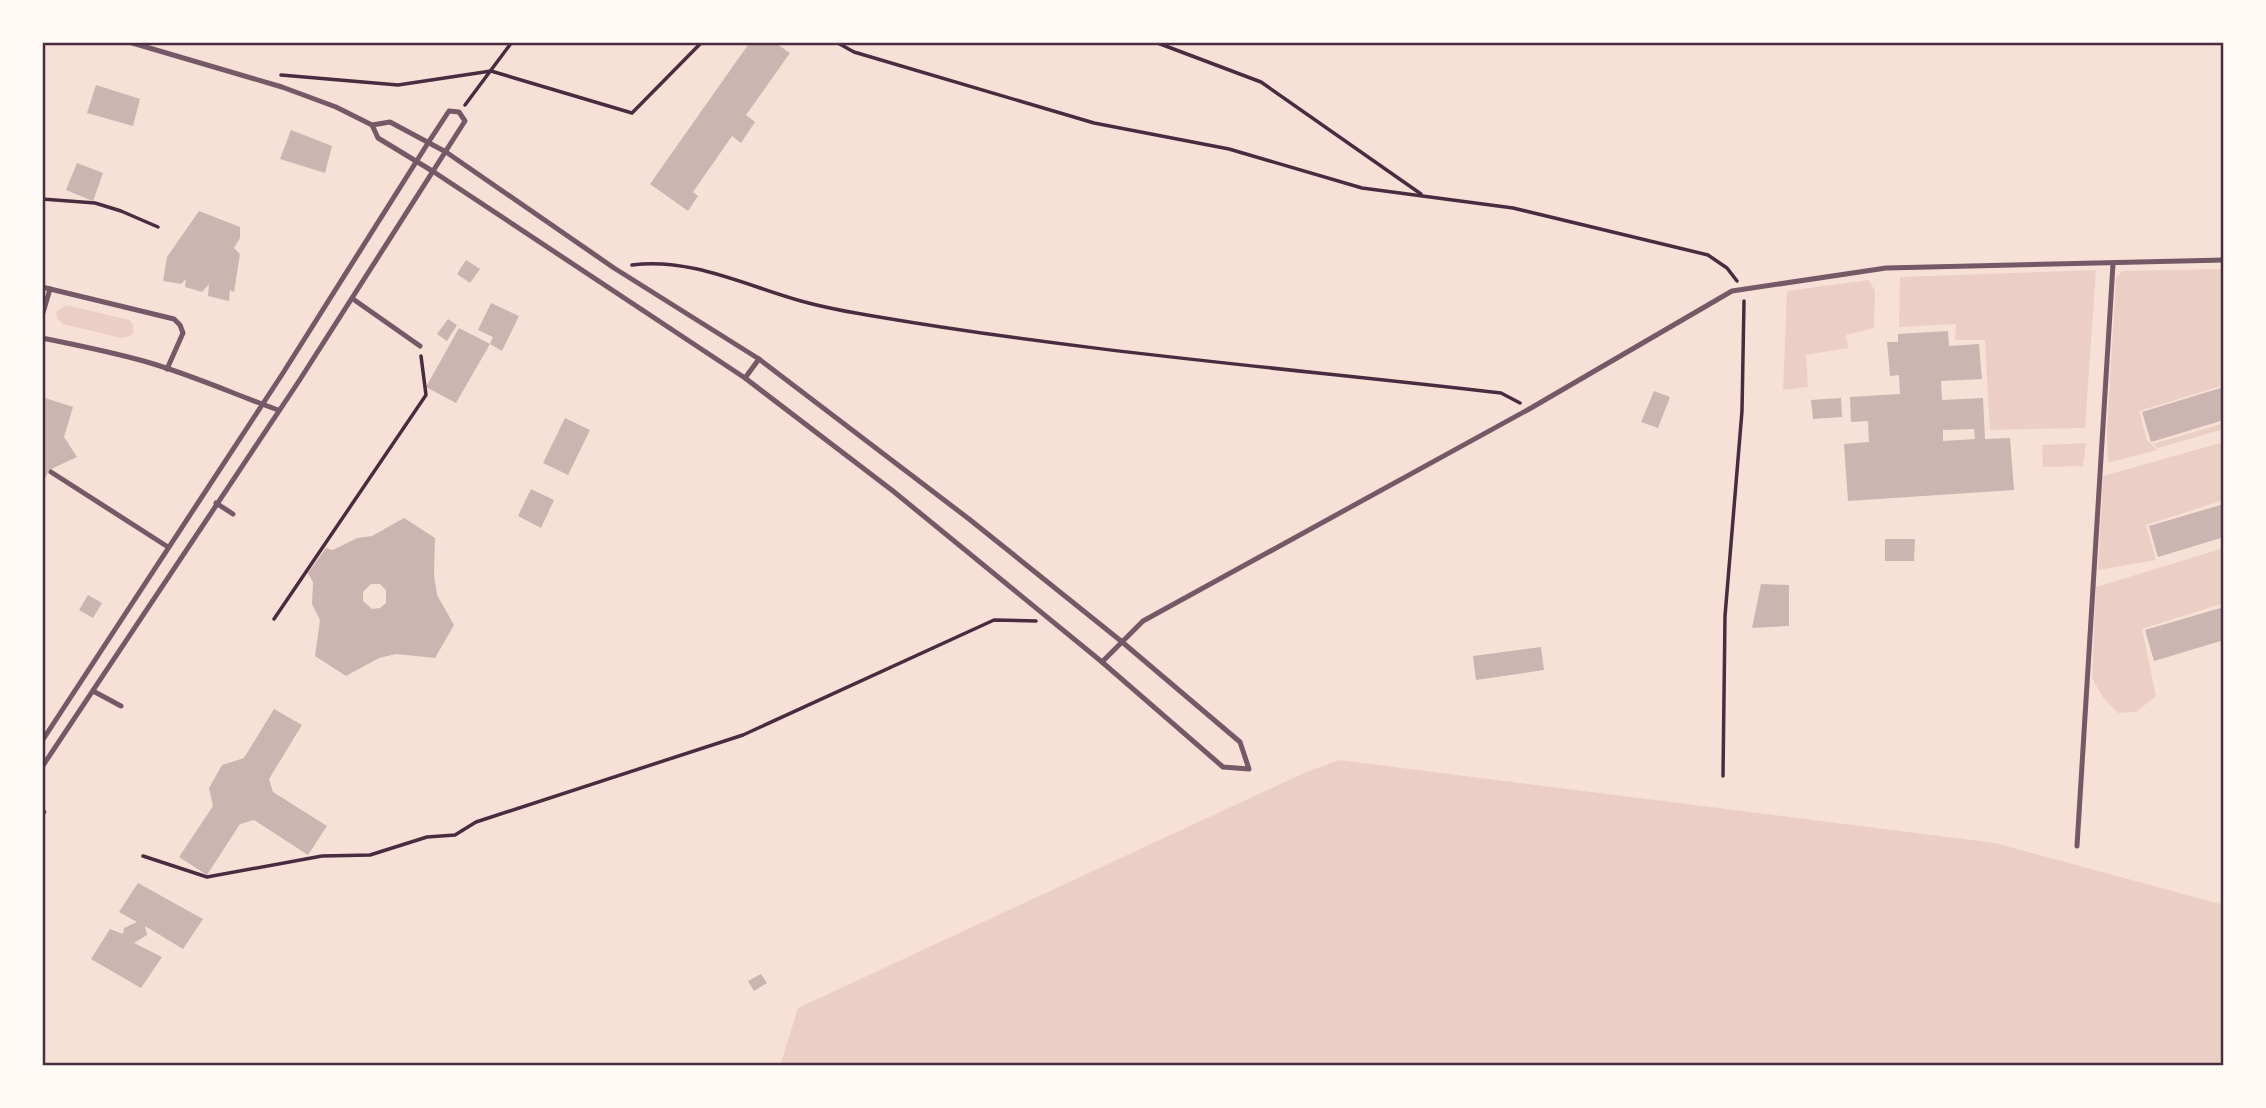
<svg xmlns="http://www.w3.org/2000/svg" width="2266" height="1108" font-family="'Archivo Narrow',sans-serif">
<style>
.green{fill:#ebcfc5}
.building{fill:#ccb4b1;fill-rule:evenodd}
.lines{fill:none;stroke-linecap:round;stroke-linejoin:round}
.path{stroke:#4a2c40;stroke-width:3.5}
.service{stroke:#755966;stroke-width:5}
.neatline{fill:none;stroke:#4a2c40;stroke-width:2.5}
</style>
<rect width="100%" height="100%" fill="#f7e1d7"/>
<!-- green -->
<g class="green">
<polygon points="2224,269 2224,377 2220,379 2221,386 2139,411 2147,440 2157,450 2108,463 2107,429 2116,278 2122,271"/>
<polygon points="2096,270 2085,428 1990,430 1985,340 1955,340 1956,324 1899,327 1900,277"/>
<polygon points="1869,280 1875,291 1874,328 1846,335 1848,348 1806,355 1808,387 1783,390 1787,291"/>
<polygon points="66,305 129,320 133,324 133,333 128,337 121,338 63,324 57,318 56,312"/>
<polygon points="2224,423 2224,429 2158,448 2153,444"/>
<polygon points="2224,442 2224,500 2146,525 2156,560 2098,570 2103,476"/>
<polygon points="2086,443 2083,466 2043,467 2042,445"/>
<polygon points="2224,548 2224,603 2142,629 2156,696 2136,712 2118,713 2102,696 2092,678 2096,587"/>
<polygon points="1339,760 1995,843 2224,905 2224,1066 780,1066 798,1008 1304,773"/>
</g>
<!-- building -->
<g class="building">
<polygon points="750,42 774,42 790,53 746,115 755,122 741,143 732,136 693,192 698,196 688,211 650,184"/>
<polygon points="96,85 140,99 133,126 87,113"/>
<polygon points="291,130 332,146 325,173 280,159"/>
<polygon points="77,163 103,173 93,201 66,190"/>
<polygon points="199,211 240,227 240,238 234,248 240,254 234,292 230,290 229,301 208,296 209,284 202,292 185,287 186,279 181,284 163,281 167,257"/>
<polygon points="466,260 480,269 470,283 457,274"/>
<polygon points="491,303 519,316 502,351 490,344 493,337 478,330"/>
<polygon points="448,319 457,325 447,341 437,334"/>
<polygon points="459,328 490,344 456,403 426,387"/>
<path d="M1948,331l1,15 30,-2 3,35 -41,2 1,19 41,-2 2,41 25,-1 4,52 -166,11 -4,-57 25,-2 -1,-21 -17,1 -1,-25 50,-3 -1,-19 -9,1 -3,-34h11v-8zM1974,429l1,10 -32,2v-11z"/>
<polygon points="2224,387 2224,420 2151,442 2142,412"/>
<polygon points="1654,391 1670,397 1658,428 1641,422"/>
<polygon points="42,397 73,407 64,437 77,457 49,470 42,485"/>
<polygon points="1841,398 1842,417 1813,419 1811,400"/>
<polygon points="565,418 590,430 568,475 543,463"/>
<polygon points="531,489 554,500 541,528 518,516"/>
<polygon points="2224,504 2224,537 2158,557 2149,526"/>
<path d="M404,518l31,20 -1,37 3,20 17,30 -19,33 -39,-4 -17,4 -33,18 -31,-20 5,-36 -8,-16 1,-22 -5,-9 18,-25 7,2 24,-12 15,-2zM371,584h9l6,6v13l-6,5 -8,1 -9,-8v-9z"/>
<polygon points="1885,539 1915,539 1914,561 1885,561"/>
<polygon points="1761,584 1789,585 1789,626 1752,628"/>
<polygon points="88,595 102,603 93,618 79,610"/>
<polygon points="2224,607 2224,640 2154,661 2145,630"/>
<polygon points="1541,647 1544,670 1476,680 1473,656"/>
<polygon points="274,709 302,725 269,779 273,792 327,826 308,855 254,820 240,824 207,875 179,857 213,806 209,788 222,765 244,758"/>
<polygon points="138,883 203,919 183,949 145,926 147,935 134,943 162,957 141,988 91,959 110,929 123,934 124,928 137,922 119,912"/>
<polygon points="761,974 767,983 754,991 748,981"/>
</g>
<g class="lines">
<!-- path -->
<g class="path">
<polyline points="836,42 854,52 1094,123 1229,149 1362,188 1513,208 1708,255 1727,268 1737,281"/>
<polyline points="1155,42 1261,82 1421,194"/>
<polyline points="281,75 398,85 491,71 632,113 702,42"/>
<polyline points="465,105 512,42"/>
<polyline points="42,199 95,203 121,211 158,227"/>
<path d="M632,265c58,-8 115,21 169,36 25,7 53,12 78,16 206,35 415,52 622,76l19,10"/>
<polyline points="274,619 426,395 421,356"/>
<polyline points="1723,776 1725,616 1742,411 1744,301"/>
<polyline points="143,856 207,877 322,856 370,855 427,837 455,835 476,822 743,735 994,620 1036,621"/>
</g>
<!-- service -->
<g class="service">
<polyline points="129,42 282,87 336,107 372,125 378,138 434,172 745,378 893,491 1102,662 1223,767 1249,769 1240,742 1121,641 969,519 759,359 614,268 446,152 390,122 372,125"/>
<polyline points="42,287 174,319 180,325 183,333 167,369"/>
<polyline points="353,299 420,346"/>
<polyline points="42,316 50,289"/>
<path d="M42,338c35,7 70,14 105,24 45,13 87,32 131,48"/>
<polyline points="745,378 759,359"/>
<polyline points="51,472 168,547"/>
<polyline points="216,503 233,514"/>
<polyline points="1102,662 1143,621 1531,408 1732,291 1886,268 2224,260"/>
<polyline points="93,691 121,706"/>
<polyline points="42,741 283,373 428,143 449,111 459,112 465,121 299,381 42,767"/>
<polyline points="42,810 44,812"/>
<polyline points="2077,846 2113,264"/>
</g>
</g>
<!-- border -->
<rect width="2266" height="1108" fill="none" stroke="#fffaf5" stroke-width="88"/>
<rect x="44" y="44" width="2178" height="1020" class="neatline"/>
</svg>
